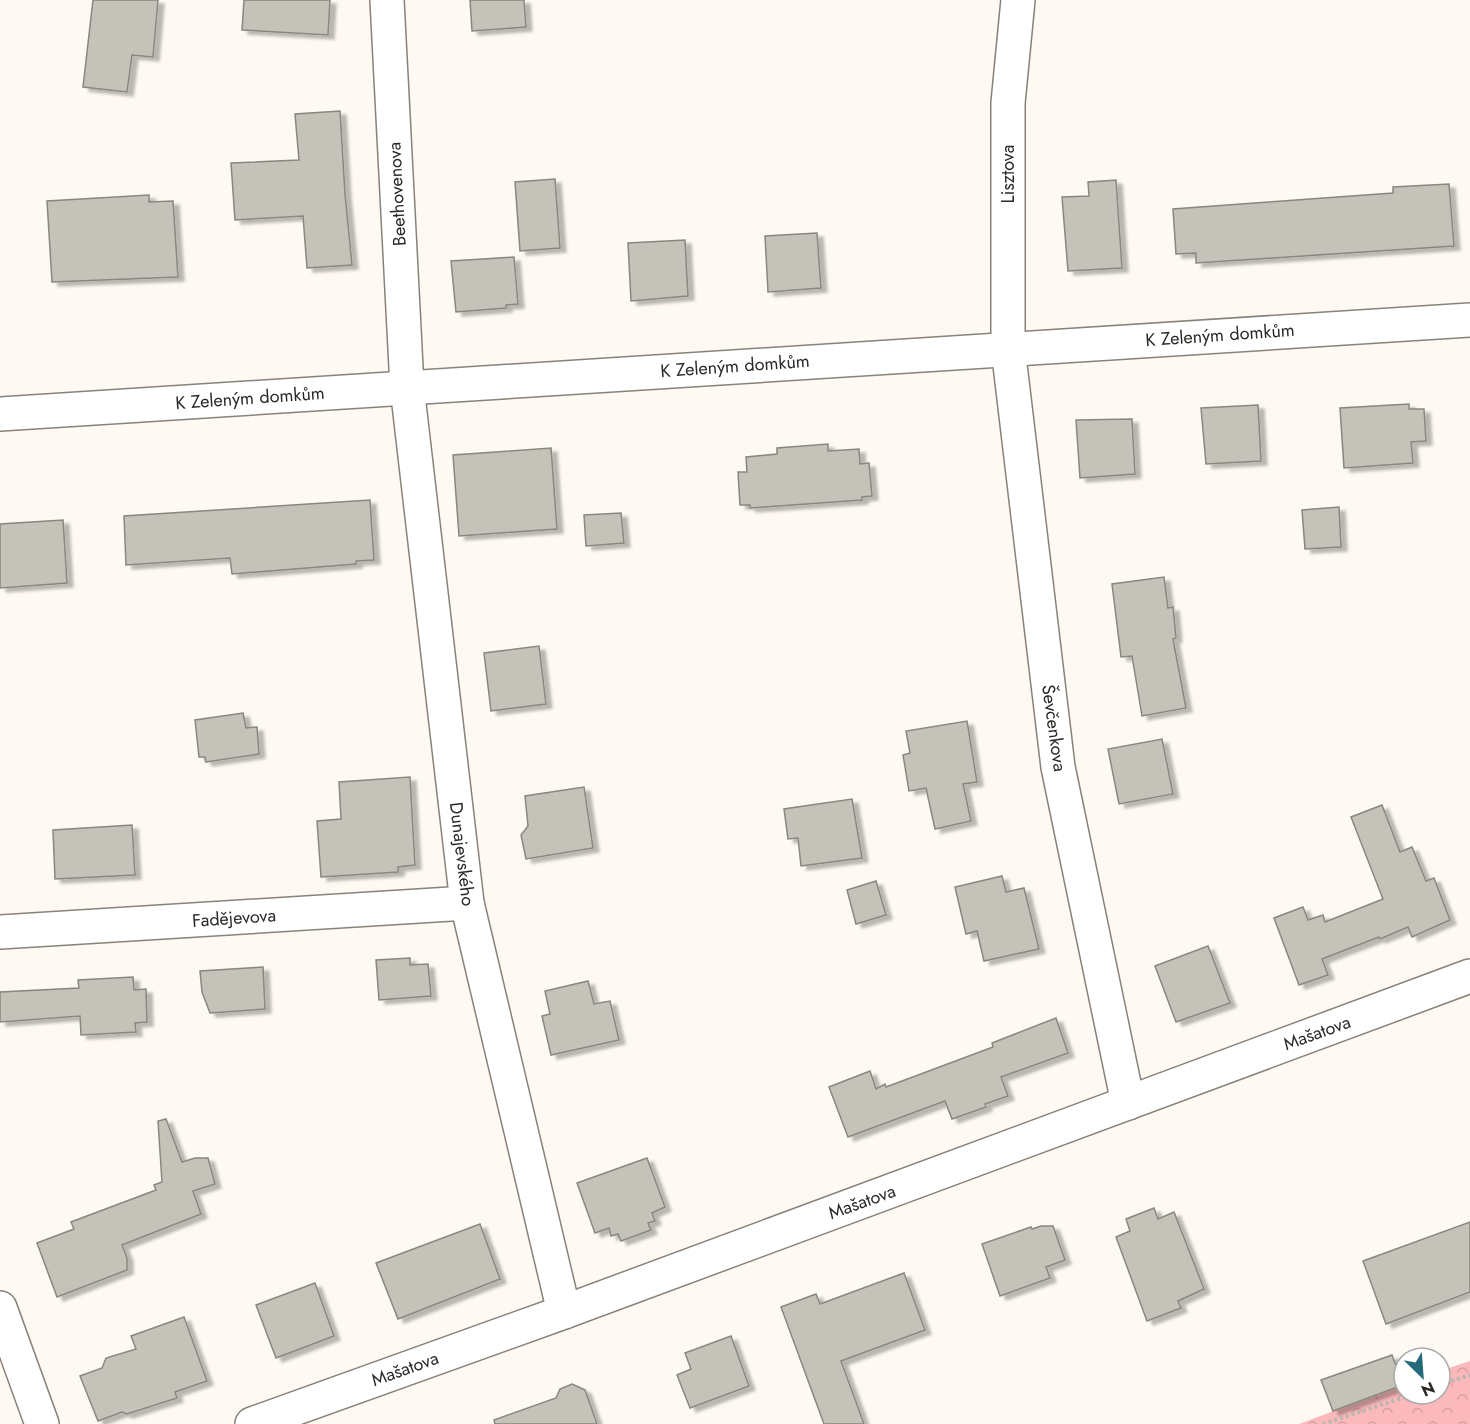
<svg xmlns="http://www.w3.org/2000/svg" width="1470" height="1424" font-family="Jost,sans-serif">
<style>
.forest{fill:url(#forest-crowns)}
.building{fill:#c3c3b9;stroke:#88887e;stroke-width:1.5;filter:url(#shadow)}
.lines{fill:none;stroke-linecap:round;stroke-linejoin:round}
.minor-casing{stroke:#88827a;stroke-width:36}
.path{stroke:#bab6b0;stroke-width:4;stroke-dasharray:3 3;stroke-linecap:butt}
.minor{stroke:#fff;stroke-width:33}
.labels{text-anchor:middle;stroke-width:6;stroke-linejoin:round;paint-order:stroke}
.street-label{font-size:18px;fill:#2b2825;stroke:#fff}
</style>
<defs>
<pattern id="forest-crowns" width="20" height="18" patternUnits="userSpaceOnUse" patternTransform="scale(1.5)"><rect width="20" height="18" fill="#fbb9bb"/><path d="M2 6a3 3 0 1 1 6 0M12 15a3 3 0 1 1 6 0" fill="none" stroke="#d79fa1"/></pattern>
<filter id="shadow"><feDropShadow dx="6" dy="4" stdDeviation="1.5" flood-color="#0004"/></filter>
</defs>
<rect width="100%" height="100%" fill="#fef9f2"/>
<!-- forest -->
<polygon class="forest" points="1470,1361 1470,1424 1299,1424 1404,1385 1404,1394 1440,1394 1440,1371"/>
<!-- building -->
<g class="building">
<polygon points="93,0 158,0 153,57 132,55 127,92 83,87"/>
<polygon points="244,0 330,0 328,35 242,30"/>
<polygon points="470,0 524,0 526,27 472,31"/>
<polygon points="340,111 345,194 352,265 307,268 303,216 235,220 231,163 299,160 295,114"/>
<polygon points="555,179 560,248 520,251 515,182"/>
<polygon points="1116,180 1122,268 1068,271 1062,197 1089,196 1088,182"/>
<polygon points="1449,184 1454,246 1196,263 1196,253 1176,254 1173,209 1393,193 1393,187"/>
<polygon points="149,195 149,202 173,201 178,277 52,282 47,201"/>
<polygon points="817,233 821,288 768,292 765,236"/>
<polygon points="685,240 688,296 631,301 628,243"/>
<polygon points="514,257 518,304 506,305 506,308 456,312 451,261"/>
<polygon points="1409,404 1409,409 1424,409 1426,441 1411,442 1413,463 1344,468 1340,408"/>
<polygon points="1258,405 1261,461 1206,464 1201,408"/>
<polygon points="1132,419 1135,474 1080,478 1076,420"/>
<polygon points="828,444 828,451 859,449 860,464 869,463 872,496 862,497 862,500 750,508 750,505 740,505 738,472 747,472 746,457 777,454 777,448"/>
<polygon points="551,448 557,529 459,536 453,455"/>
<polygon points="370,500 374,560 356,561 356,564 232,574 230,558 126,565 124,516"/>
<polygon points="1339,507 1341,547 1305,549 1302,510"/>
<polygon points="621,513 624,543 586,546 584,515"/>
<polygon points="63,520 67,583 0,588 0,524"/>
<polygon points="1164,577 1168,608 1173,607 1176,638 1173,639 1186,708 1142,716 1132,656 1121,657 1112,584"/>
<polygon points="539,646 546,704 491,711 484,653"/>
<polygon points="243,713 246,728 257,727 259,754 206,762 205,757 199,757 195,720"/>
<polygon points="967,721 977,782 963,784 971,821 935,829 926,788 909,791 903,755 910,753 906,731"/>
<polygon points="1162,739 1173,794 1119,804 1108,749"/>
<polygon points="410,777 415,865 398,867 398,872 321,877 317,821 341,819 339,782"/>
<polygon points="584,787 593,848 526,859 521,835 528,826 525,796"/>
<polygon points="852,799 862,858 801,866 798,838 788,839 784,809"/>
<polygon points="1382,805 1400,852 1412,847 1426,881 1434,878 1450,920 1412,937 1408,927 1380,939 1379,937 1322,959 1328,975 1299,985 1274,918 1303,907 1308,920 1323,915 1325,922 1383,899 1351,817"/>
<polygon points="132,825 135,875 55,879 53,830"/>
<polygon points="1002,876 1006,892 1024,888 1039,949 984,961 977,931 966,934 955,887"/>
<polygon points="876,881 886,915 856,924 847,890"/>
<polygon points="1208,946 1230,1003 1176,1022 1155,966"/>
<polygon points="410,958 410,965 428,964 431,996 379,1000 376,960"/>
<polygon points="263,967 265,1009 210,1013 202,992 200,971"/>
<polygon points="133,977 134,990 146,989 147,1022 135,1023 136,1032 81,1035 80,1016 0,1022 0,992 79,988 78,980"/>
<polygon points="588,981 594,1004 610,1001 619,1040 551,1055 542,1016 550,1014 545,991"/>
<polygon points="1056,1018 1068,1053 1001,1077 1008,1096 985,1104 986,1107 952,1119 945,1101 848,1137 829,1087 870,1071 876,1089 885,1084 886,1087 993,1047 992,1043"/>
<polygon points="166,1119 182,1162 195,1158 208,1158 215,1184 193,1191 201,1214 122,1245 127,1258 127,1270 57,1297 37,1243 74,1229 71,1222 156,1190 154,1185 162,1182 158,1121"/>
<polygon points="647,1158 665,1207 652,1213 655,1221 648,1223 651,1230 621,1241 618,1234 611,1236 609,1228 595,1233 577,1183"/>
<polygon points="1154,1208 1158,1219 1174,1212 1204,1289 1178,1301 1181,1308 1147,1321 1116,1237 1130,1231 1126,1219"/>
<polygon points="1470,1222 1470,1292 1386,1324 1363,1261"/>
<polygon points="480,1224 500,1279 398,1319 376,1263"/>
<polygon points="1041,1226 1053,1226 1065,1260 1046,1267 1050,1278 1000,1296 982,1244 1031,1227 1032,1229"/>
<polygon points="904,1273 925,1330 841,1361 864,1424 824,1424 781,1307 816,1294 820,1304"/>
<polygon points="315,1283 334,1336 276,1358 256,1305"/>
<polygon points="184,1317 207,1381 175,1392 177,1398 127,1414 122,1412 98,1421 80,1376 102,1368 106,1358 136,1349 131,1336"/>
<polygon points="731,1336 749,1386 690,1408 677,1375 691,1369 685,1353"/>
<polygon points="1392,1355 1403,1385 1333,1411 1321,1380"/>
<polygon points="572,1384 585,1390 597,1424 495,1424 494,1420 556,1398 560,1389"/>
</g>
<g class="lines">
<!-- minor casing -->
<g class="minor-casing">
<g id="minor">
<polyline points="387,0 407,387 467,903 564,1312"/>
<polyline points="1018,0 1008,103 1008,348 1058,767 1128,1103"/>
<polyline points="0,414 1470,320"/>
<polyline points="0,932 467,903"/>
<polyline points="0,1308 42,1424"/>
<polyline points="252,1424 564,1312 1470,976"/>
</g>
</g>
<!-- path -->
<g class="path">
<polyline points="1440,1385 1470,1375"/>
<polyline points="1323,1424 1414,1394"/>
</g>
<!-- minor -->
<use href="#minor" class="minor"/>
</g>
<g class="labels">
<!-- street labels -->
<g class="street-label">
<text transform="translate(1008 174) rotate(-90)" y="6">Lisztova</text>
<text transform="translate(397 194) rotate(-93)" y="6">Beethovenova</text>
<text transform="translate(1220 335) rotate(-4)" y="6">K Zeleným domkům</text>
<text transform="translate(735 366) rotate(-4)" y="6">K Zeleným domkům</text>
<text transform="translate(250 398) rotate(-4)" y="6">K Zeleným domkům</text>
<text transform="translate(1054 728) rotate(82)" y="6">Ševčenkova</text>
<text transform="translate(462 854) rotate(83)" y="6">Dunajevského</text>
<text transform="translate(234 918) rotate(-4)" y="6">Fadějevova</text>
<text transform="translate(1317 1033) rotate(-20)" y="6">Mašatova</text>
<text transform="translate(862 1202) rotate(-20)" y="6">Mašatova</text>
<text transform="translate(405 1369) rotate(-20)" y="6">Mašatova</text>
</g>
</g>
<!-- north arrow -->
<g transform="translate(1422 1376) rotate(155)"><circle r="28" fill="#ffffff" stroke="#aaa9a8" stroke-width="1.5"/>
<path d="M0-4.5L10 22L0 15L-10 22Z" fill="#256a7b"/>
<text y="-9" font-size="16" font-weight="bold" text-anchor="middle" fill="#2b2825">N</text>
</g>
</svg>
